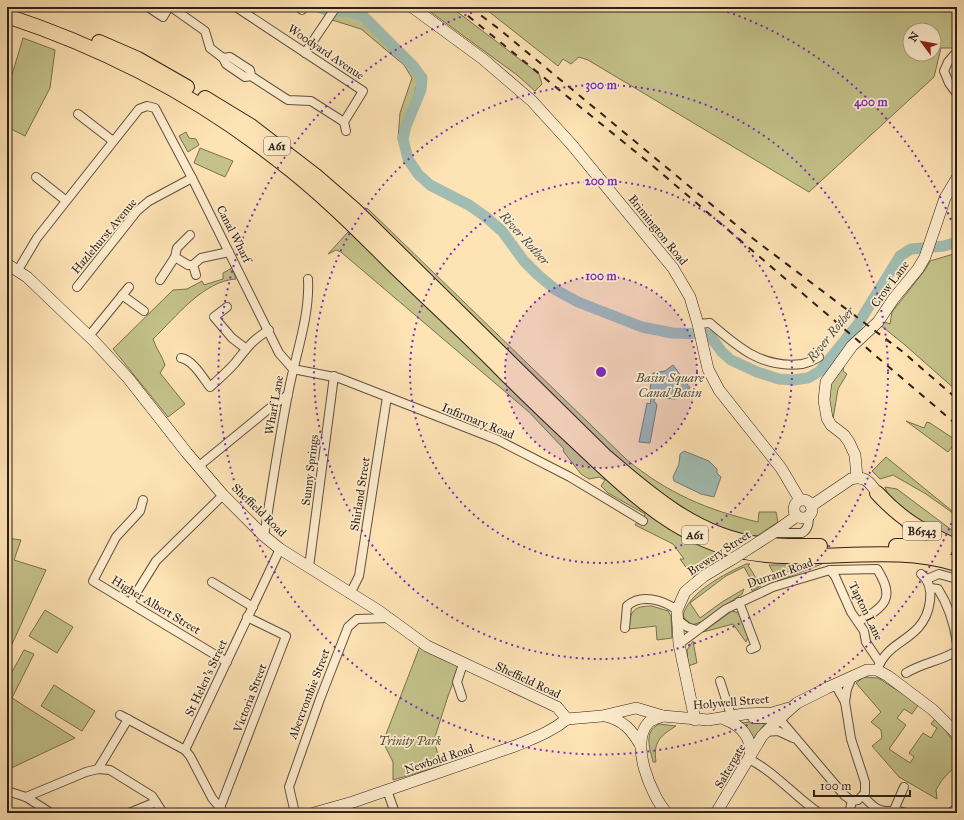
<svg xmlns="http://www.w3.org/2000/svg" width="964" height="820" font-family="'IM FELL Great Primer',serif">
<style>
.green{fill:#c4c28a;stroke:#787052;fill-rule:evenodd}
.water{fill:#a1bdb3;stroke:#727e76}
.lines{fill:none;stroke-linecap:round;stroke-linejoin:round}
.river{stroke:#a1bdb3;stroke-width:11}
.street-casing{stroke:#605040;stroke-width:10}
.secondary-casing{stroke:#2c1f1a;stroke-width:12}
.highway-casing{stroke:#2c1f1a;stroke-width:16}
.street{stroke:#feedce;stroke-width:8}
.secondary{stroke:#feedce;stroke-width:11}
.highway{stroke:#fee3b4;stroke-width:14}
.rail{stroke:#2c1f1a;stroke-width:2;stroke-dasharray:7 7;stroke-linecap:butt}
.secondary-bridge-casing{stroke:#2c1f1a;stroke-width:12;stroke-linecap:butt}
.secondary-bridge{stroke:#feedce;stroke-width:11}
.ring{fill:none;stroke:#7b2cbf;stroke-width:2;stroke-dasharray:2 4}
.labels{text-anchor:middle;stroke-width:3.5;stroke-linejoin:round;paint-order:stroke}
.shield{fill:#feedce;stroke:#6b5d50;stroke-width:1}
.shield-label{font-size:11px;font-weight:bold;fill:#2c1f1a}
.street-label{font-size:12px;fill:#2c1f1a;stroke:#feedce}
.park-label{font-size:12px;font-style:italic;fill:#5a503c;stroke:#feedce}
.water-label{font-size:13px;font-style:italic;fill:#4f4e48;stroke:#feedce}
.centre{fill:#7b2cbf;stroke:#feedce;stroke-width:2}
.ring-label{font-size:12px;text-anchor:middle;font-weight:bold;fill:#7b2cbf;stroke:#feedce;stroke-width:3.5;stroke-linejoin:round;paint-order:stroke}
</style>
<rect width="100%" height="100%" fill="#fee3b4"/>
<filter id="stains"><feTurbulence type="fractalNoise" baseFrequency=".005" numOctaves="4"/><feColorMatrix values="0 0 0 0 .2 0 0 0 0 .09 0 0 0 0 .02 0 0 0 .5 -.17"/></filter>
<radialGradient id="worn" r=".72"><stop offset=".6" stop-color="#630" stop-opacity="0"/><stop offset="1" stop-color="#630" stop-opacity=".3"/></radialGradient>
<!-- green -->
<g class="green">
<polygon points="424,7 451,7 539,74 542,84 535,91 517,75"/>
<path d="M483,7h474v41h-16l-7,29 -125,115 -221,-132 -9,-3 -8,7 -8,-5 -5,7zM910,30h24v24h-24z"/>
<path d="M349,14l13,4 50,51 6,10c-4,21 -13,40 -18,61l-2,-1 2,-26 12,-35 -8,-13 -43,-36 -29,-9 3,-5z"/>
<polygon points="23,38 55,50 50,88 25,136 11,129 7,130 7,91"/>
<polygon points="186,132 189,138 196,139 199,145 188,152 179,136"/>
<polygon points="200,148 233,161 225,177 194,163"/>
<path d="M367,208l259,251c41,34 81,51 132,63l1,-10h17l2,10 -26,17 -66,-25 -55,-40 -266,-262z"/>
<polygon points="354,230 676,531 705,547 728,556 693,577 680,559 684,559 673,544 635,525 637,522 643,523 645,514 608,493 601,486 605,480 599,477 589,479 581,474 563,451 564,449 529,412 341,252 336,250 328,254 348,232"/>
<polygon points="957,253 957,391 905,345 879,324 882,321 890,324 892,312 925,270 930,261"/>
<path d="M232,268l4,11c-33,2 -60,38 -83,60 3,10 9,16 12,26l-5,8 25,31 -17,13 -55,-68 60,-59 14,-1 15,-8 2,4 19,-6v-6z"/>
<polygon points="844,365 843,371 847,374 838,389 833,419 826,398 832,380"/>
<polygon points="906,421 924,428 927,422 930,423 957,441 948,452"/>
<polygon points="886,457 957,515 957,516 926,494 893,475 880,479 872,471"/>
<path d="M885,487l12,2 60,45v6c-25,-11 -63,-25 -72,-53z"/>
<polygon points="897,519 947,545 907,542 903,528"/>
<polygon points="7,538 21,540 14,560 46,570 7,655"/>
<polygon points="819,561 822,564 778,581 769,565 796,565"/>
<path d="M746,564h4l-2,1 13,21 -9,5 -2,-6 3,-2 -9,-16 -18,9 -36,27 10,15 22,-16 22,-13 -2,5 -41,28 -9,3 -7,-6 -2,-4c7,-24 42,-41 63,-51z"/>
<path d="M652,606l16,5 3,5 1,22 -15,2 -1,-14 -27,3c1,-18 4,-23 23,-23z"/>
<polygon points="45,610 73,627 57,653 29,636"/>
<polygon points="732,611 739,613 748,637 746,642 733,624 703,632"/>
<polygon points="693,641 697,663 688,666 687,650"/>
<polygon points="420,646 459,667 448,696 434,740 441,766 393,780 393,762 383,742"/>
<polygon points="24,650 34,654 12,698 75,738 7,770 7,681"/>
<polygon points="864,677 878,678 919,704 912,714 904,709 897,718 906,725 889,749 910,763 914,757 909,753 923,733 931,738 937,728 931,724 937,716 950,737 957,744 957,764 942,780 936,790 937,799 899,777 872,746 882,738 881,730 871,722 881,712 856,683"/>
<polygon points="54,685 95,711 82,731 41,706"/>
<polygon points="749,722 766,722 753,740 742,723"/>
<path d="M659,724l17,2c-16,10 -23,16 -20,36h-3c-3,-14 -10,-30 6,-38z"/>
</g>
<!-- water -->
<g class="water">
<polygon points="673,365 690,388 675,399 655,397 654,401 657,405 650,443 639,442 647,403 650,404 652,395 649,394 653,373 665,371"/>
<polygon points="684,451 709,461 717,469 717,473 721,477 714,497 701,494 674,481 673,477 679,464 680,454"/>
</g>
<g class="lines">
<!-- river -->
<polyline class="river" points="319,7 328,11 351,12 363,16 414,67 422,78 421,90 406,126 403,139 408,159 418,174 430,185 469,205 486,217 502,231 524,261 538,275 556,290 578,302 642,327 672,333 705,334 711,337 722,352 731,360 757,372 779,379 793,380 808,378 820,371 858,324 900,256 911,249 944,246 957,242"/>
<!-- street casing -->
<g class="street-casing">
<g id="street">
<polyline points="148,7 163,17 169,7"/>
<polyline points="171,7 205,31 210,48 223,58 226,64 245,77 251,76"/>
<polyline points="236,7 363,91 344,122 346,131"/>
<polyline points="299,7 302,10"/>
<polyline points="305,53 336,7"/>
<polyline points="954,55 948,62 944,71 949,83 957,94"/>
<polyline points="223,58 230,57 250,70 251,76 288,100 311,101 344,122"/>
<polyline points="78,114 113,141"/>
<polyline points="36,177 65,200"/>
<polyline points="175,257 177,248 190,235"/>
<polyline points="193,265 196,275"/>
<polyline points="18,270 37,238 139,109 147,106 155,108 192,178 279,353 293,369"/>
<polyline points="160,280 175,257 188,265 193,265 201,258 229,252"/>
<polyline points="77,287 137,211 149,201 192,178"/>
<polyline points="122,295 144,311"/>
<polyline points="227,307 214,317 232,338 245,348"/>
<path d="M698,324l12,-1c28,24 52,46 92,41 5,-1 12,-4 17,-7"/>
<polyline points="89,336 129,287"/>
<path d="M181,358c12,2 22,20 29,29 9,-8 18,-16 25,-24 13,-16 16,-22 34,-33"/>
<polyline points="293,369 339,378 498,440 570,477 643,521"/>
<polyline points="199,466 276,403 288,395"/>
<polyline points="143,500 140,511 116,537 93,581 227,662"/>
<path d="M773,533h29c7,-4 7,-12 7,-19"/>
<path d="M264,536c8,-49 15,-98 25,-147 7,-36 21,-73 19,-110"/>
<polyline points="309,567 334,376"/>
<polyline points="830,570 835,576 851,612 864,631 866,642 880,663"/>
<polyline points="927,579 939,574 957,579"/>
<polyline points="212,582 253,607"/>
<path d="M930,588l8,1c11,17 16,34 19,54"/>
<polyline points="350,594 359,576 387,397"/>
<polyline points="739,602 756,647 751,649"/>
<polyline points="130,603 156,561 223,495"/>
<polyline points="677,619 687,627 697,630"/>
<path d="M625,628l2,-22c14,-13 36,-6 50,4"/>
<path d="M679,644l47,-35 47,-22 57,-17 47,-1c19,30 8,37 -19,53"/>
<path d="M877,670c9,-24 26,-26 41,-42 12,-13 19,-42 3,-54"/>
<path d="M906,673c16,-10 35,-12 51,-22"/>
<polyline points="720,681 730,712"/>
<polyline points="462,697 457,682 463,664"/>
<polyline points="845,702 847,689 852,677"/>
<polyline points="120,715 185,750"/>
<polyline points="753,719 768,719 783,723 844,795 852,801 858,800 865,793 865,782 851,739 845,702 835,684"/>
<polyline points="765,732 778,731 793,738"/>
<path d="M749,759c27,14 45,37 70,54"/>
<polyline points="98,769 128,719"/>
<polyline points="387,790 395,813"/>
<polyline points="7,791 26,797 51,813"/>
<path d="M863,796c6,6 14,16 24,15 8,0 11,-1 19,2"/>
<polyline points="26,797 86,772 98,769 110,770 152,796 163,813"/>
<polyline points="220,808 286,636 247,617"/>
<polyline points="894,810 904,787"/>
<polyline points="129,813 156,802"/>
<polyline points="224,813 212,798 190,756 185,750 280,549"/>
<polyline points="295,813 289,787 320,699 348,627 357,619 389,618"/>
<polyline points="849,813 852,801"/>
<polyline points="950,813 957,808"/>
</g>
</g>
<!-- secondary casing -->
<g class="secondary-casing">
<g id="secondary">
<polyline points="412,7 483,59 532,101 572,145 673,268 690,297 698,324 708,369 719,390 781,468 800,500"/>
<polyline points="7,264 27,277 94,341 128,378 187,453 223,495 264,536 280,549 379,611 427,646 557,707 567,719"/>
<polyline points="857,477 855,455 849,442 844,435 831,425 827,418 824,400 826,382 852,346 878,322 894,298 918,269 925,257 945,198 957,178"/>
<circle cx="803" cy="509" r="9"/>
<path d="M811,506l40,-27c13,-4 19,3 26,14"/>
<polyline points="773,533 797,516"/>
<path d="M605,716c18,4 27,14 36,30"/>
<path d="M663,716c-5,2 -10,3 -14,6 -20,20 2,74 18,91"/>
<polyline points="567,719 602,716 636,708 663,716 708,720 744,714 772,713 789,708"/>
<path d="M724,719c17,6 29,19 26,38"/>
<polyline points="695,720 679,644 677,610 685,592 704,576 734,558"/>
<path d="M314,813l39,-11 162,-56c19,-8 36,-14 52,-27"/>
<polyline points="716,813 762,736 777,721 797,703 827,688 867,670 877,670 888,676 933,710 957,734"/>
</g>
</g>
<!-- highway casing -->
<g class="highway-casing">
<g id="highway">
<path d="M7,16c97,32 191,81 271,144 41,31 78,68 114,104 34,33 69,65 103,99 29,30 60,59 90,87 36,34 73,69 118,89 81,37 171,-1 254,25"/>
<polyline points="99,42 138,59 187,87"/>
<path d="M205,98l46,28 65,50 38,33 251,247c44,38 93,81 154,88 20,3 40,2 61,2"/>
<path d="M877,493c26,28 45,38 80,54"/>
<polyline points="896,546 915,546 945,550"/>
</g>
</g>
<!-- street -->
<use href="#street" class="street"/>
<!-- secondary -->
<use href="#secondary" class="secondary"/>
<!-- highway -->
<use href="#highway" class="highway"/>
<!-- rail -->
<g class="rail">
<polyline points="457,7 653,166 957,425"/>
<polyline points="470,7 499,29 747,234 903,352 957,399"/>
</g>
<!-- secondary-bridge casing -->
<g class="secondary-bridge-casing">
<polyline id="secondary-bridge" points="734,558 773,533"/>
</g>
<!-- secondary-bridge -->
<use href="#secondary-bridge" class="secondary-bridge"/>
</g>
<!-- distance rings -->
<circle cx="601" cy="372" r="96" fill="#7b2cbf" fill-opacity=".12"/>
<g class="ring">
<circle cx="601" cy="372" r="96"/>
<circle cx="601" cy="372" r="191"/>
<circle cx="601" cy="372" r="287"/>
<path d="M956 512A382 382 0 1 1 486 8M716 8A382 382 0 0 1 956 232"/>
</g>
<g class="labels">
<!-- shield labels -->
<g class="shield">
<rect x="264" y="137" width="26" height="18" rx="3"/>
<rect x="903" y="522" width="38" height="18" rx="3"/>
<rect x="682" y="526" width="26" height="18" rx="3"/>
</g>
<g class="shield-label">
<text x="277" y="150">A61</text>
<text x="922" y="535">B6543</text>
<text x="695" y="539">A61</text>
</g>
<!-- street labels -->
<g class="street-label">
<text transform="translate(326 52) rotate(34)" y="4">Woodyard Avenue</text>
<text transform="translate(658 230) rotate(51)" y="4">Brimington Road</text>
<text transform="translate(234 234) rotate(63)" y="4">Canal Wharf</text>
<text transform="translate(104 236) rotate(-50)" y="4">Hazlehurst Avenue</text>
<text transform="translate(890 284) rotate(-53)" y="4">Crow Lane</text>
<text transform="translate(274 405) rotate(-80)" y="4">Wharf Lane</text>
<text transform="translate(478 421) rotate(22)" y="4">Infirmary Road</text>
<text transform="translate(310 470) rotate(-83)" y="4">Sunny Springs</text>
<text transform="translate(360 494) rotate(-81)" y="4">Shirland Street</text>
<text transform="translate(259 510) rotate(44)" y="4">Sheffield Road</text>
<text transform="translate(719 553) rotate(-33)" y="4">Brewery Street</text>
<text transform="translate(780 573) rotate(-19)" y="4">Durrant Road</text>
<text transform="translate(156 605) rotate(31)" y="4">Higher Albert Street</text>
<text transform="translate(866 611) rotate(64)" y="4">Tapton Lane</text>
<text transform="translate(206 678) rotate(-65)" y="4">St Helen's Street</text>
<text transform="translate(528 680) rotate(25)" y="4">Sheffield Road</text>
<text transform="translate(309 694) rotate(-69)" y="4">Abercrombie Street</text>
<text transform="translate(250 698) rotate(-69)" y="4">Victoria Street</text>
<text transform="translate(731 702) rotate(-5)" y="4">Holywell Street</text>
<text transform="translate(439 759) rotate(-18)" y="4">Newbold Road</text>
<text transform="translate(730 766) rotate(-60)" y="4">Saltergate</text>
</g>
<!-- park labels -->
<g class="park-label">
<text x="410" y="745">Trinity Park</text>
</g>
<!-- water labels -->
<g class="water-label">
<text transform="translate(525 238) rotate(48)" y="5">River Rother</text>
<text transform="translate(830 334) rotate(-51)" y="5">River Rother</text>
<text x="670" y="382">Basin Square<tspan x="670" dy="15">Canal Basin</tspan></text>
</g>
</g>
<circle cx="601" cy="372" r="6" class="centre"/>
<g class="ring-label">
<text x="601" y="89">300 m</text>
<text x="871" y="106">400 m</text>
<text x="601" y="185">200 m</text>
<text x="601" y="280">100 m</text>
</g>
<!-- margin -->
<rect width="964" height="820" fill="none" stroke="#fee3b4" stroke-width="24"/>
<rect x="8" y="8" width="948" height="804" fill="none" stroke="#2c1f1a" stroke-width="2"/>
<rect x="12" y="12" width="940" height="796" fill="none" stroke="#2c1f1a"/>
<!-- north arrow -->
<g transform="translate(922 42) rotate(302)"><circle r="19" fill="#feedce" stroke="#aa9b86"/>
<path d="M0-3L7 15L0 10L-7 15Z" fill="#8f2418"/>
<text y="-6" font-size="11" font-weight="bold" text-anchor="middle" fill="#2c1f1a">N</text>
</g>
<!-- scale -->
<path d="M814 790v6h96v-6" fill="none" stroke="#2c1f1a" stroke-width="2"/>
<text x="820" y="790" font-size="12" fill="#2c1f1a" stroke="#feedce" stroke-width="3" paint-order="stroke">100 m</text>
<rect width="100%" height="100%" filter="url(#stains)"/>
<rect width="100%" height="100%" fill="url(#worn)"/>
</svg>
